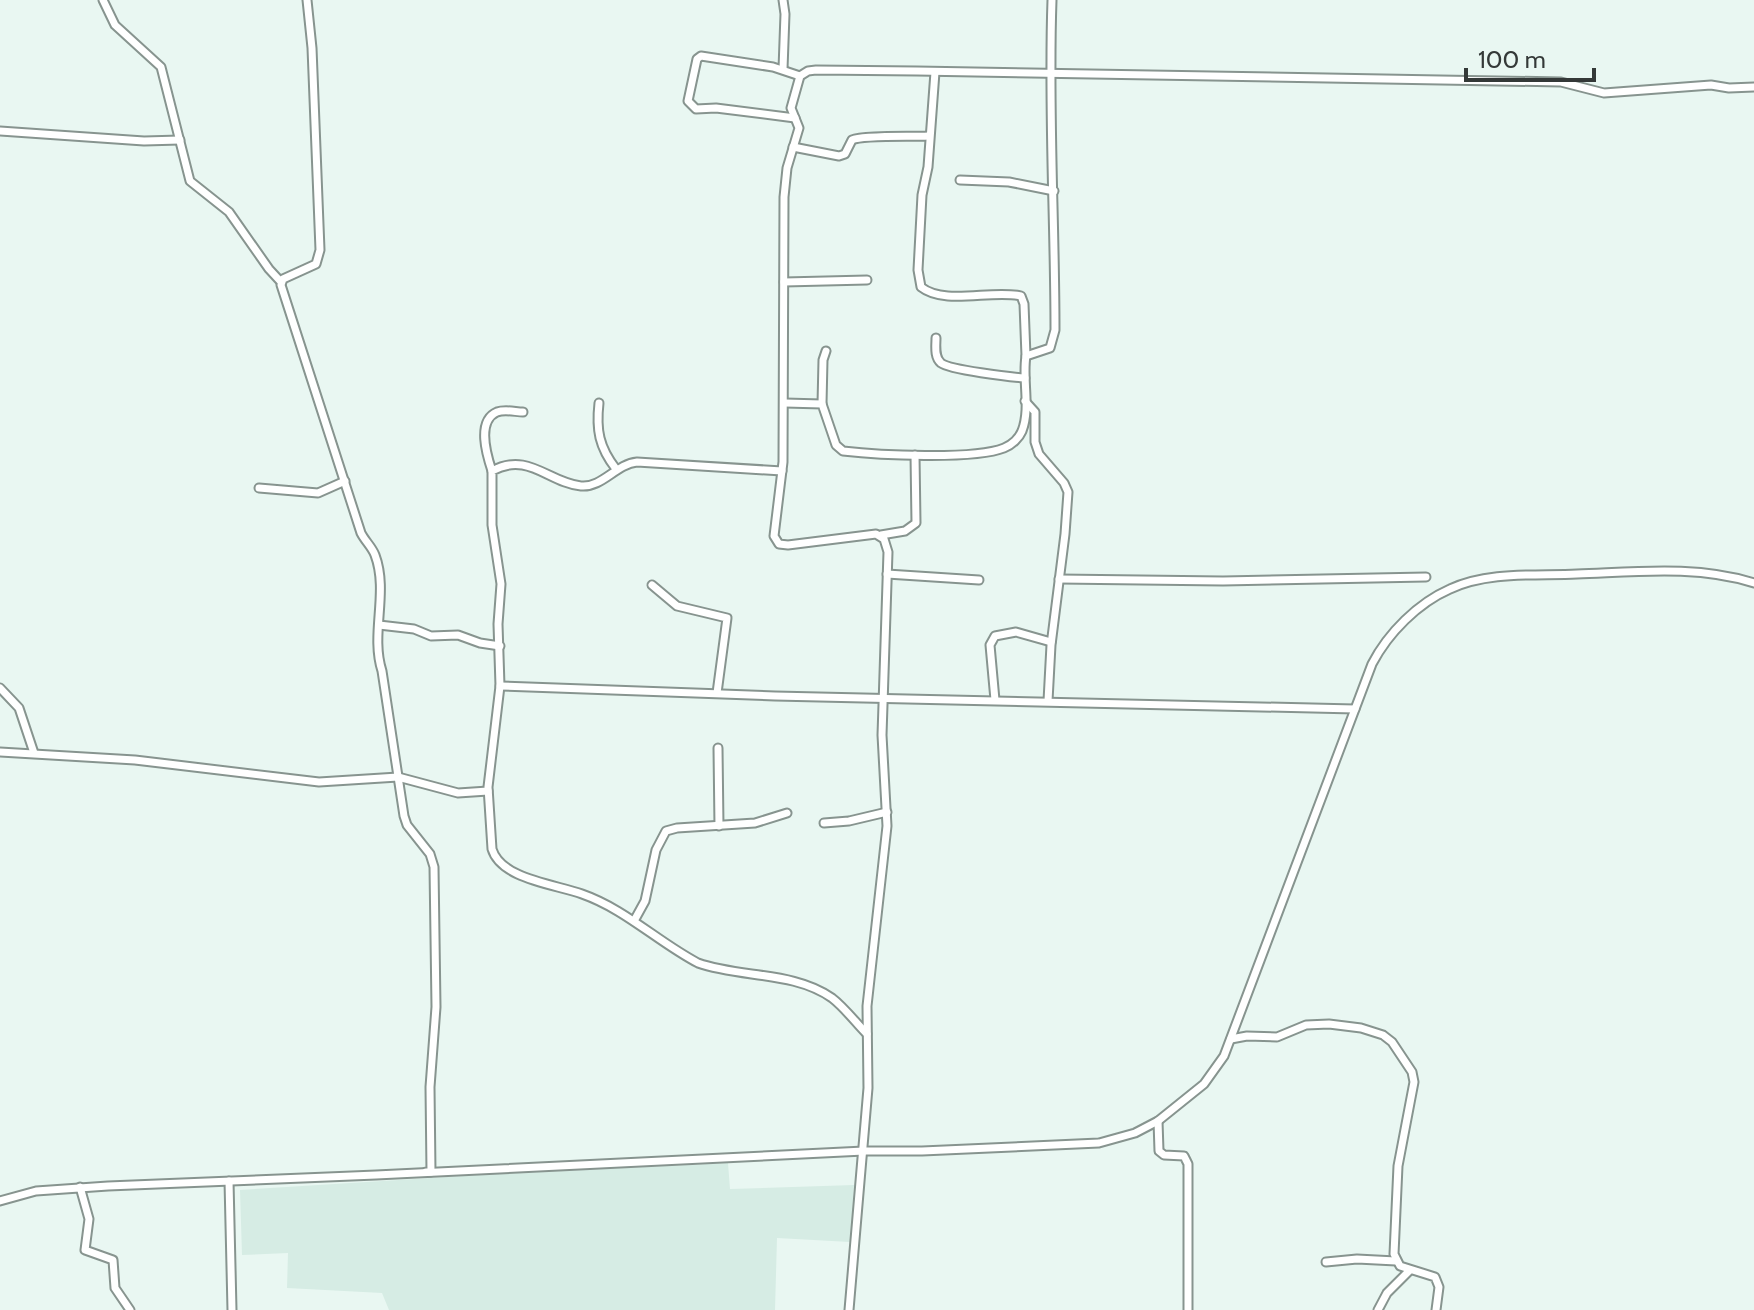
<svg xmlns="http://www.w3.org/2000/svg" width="1754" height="1310" font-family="Cabin,sans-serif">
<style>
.built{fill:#d6ece4}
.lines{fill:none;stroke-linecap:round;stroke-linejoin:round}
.street-casing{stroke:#87948f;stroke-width:11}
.street{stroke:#fff;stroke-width:7}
</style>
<rect width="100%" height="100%" fill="#e9f7f2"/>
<!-- built -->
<polygon class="built" points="728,1163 730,1189 854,1185 850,1242 777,1238 775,1310 389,1310 382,1293 287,1288 288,1253 242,1255 240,1190 495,1174"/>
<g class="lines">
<!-- street casing -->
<g class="street-casing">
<g id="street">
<polyline points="103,0 115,25 161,67 190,181 229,212 269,269 281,282"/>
<path d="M307,0l5,48 8,202 -4,14 -33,15 -2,6 80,248c4,8 11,14 14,22 14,37 -5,79 7,116l22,145 3,9 23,29 4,13 2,140 -6,80 1,85h-5"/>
<polyline points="783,0 785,14 783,69"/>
<path d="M935,72l-7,95 -6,28 -4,75 3,17c24,19 71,2 100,9l3,8 2,52"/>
<polyline points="795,118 716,108 696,109 688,101 697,59 701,56 773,67 800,76"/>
<polyline points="0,131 144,141 180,140"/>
<path d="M793,147l46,9 6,-2 7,-14c11,-5 60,-3 76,-4"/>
<polyline points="960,180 1009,182 1054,191"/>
<polyline points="784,282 867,280"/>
<path d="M936,338c0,8 -2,19 5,25 9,7 70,14 84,15"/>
<polyline points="1025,401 1035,412 1035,442 1039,454 1064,483 1068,492 1065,534 1051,645 1048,701"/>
<path d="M599,403c-3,27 0,44 17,66"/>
<path d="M785,403l37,1 14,41 7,6c34,4 131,9 161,-3 8,-3 15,-10 18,-17 9,-23 0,-51 4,-75l24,-8 5,-18c0,-110 -7,-220 -3,-330"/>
<polyline points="822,404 823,360 826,351"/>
<path d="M492,471c-5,-15 -16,-50 5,-59 8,-3 19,0 26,0"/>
<path d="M782,471l-145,-9c-21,2 -35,26 -56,24 -32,-3 -53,-35 -89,-15v54l9,59 -3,40 2,62 -12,101 4,62c9,30 62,35 90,45 43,15 76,48 116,69 42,15 96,8 134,35 13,10 24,25 35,36"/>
<polyline points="259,488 318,493 345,481"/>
<polyline points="881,535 905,531 916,523 915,455"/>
<polyline points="887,574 979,580"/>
<polyline points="1059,579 1223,581 1426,577"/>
<polyline points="652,585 677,606 727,618 717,693"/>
<polyline points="379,625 414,629 431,636 458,635 480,643 500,646"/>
<polyline points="500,686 775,696 1355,709"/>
<polyline points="0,688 19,708 34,753"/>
<polyline points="995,700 990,645 995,636 1016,632 1051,642"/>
<polyline points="718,748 719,826"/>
<polyline points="0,752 135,760 319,782 398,777 458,793 488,791"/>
<polyline points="824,823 849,821 887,812"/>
<polyline points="634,921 645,901 656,850 666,831 677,828 755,823 787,813"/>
<polyline points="1231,1039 1247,1036 1277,1037 1306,1025 1329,1024 1361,1028 1383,1035 1392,1042 1412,1072 1414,1082 1398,1166 1394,1254 1400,1266 1435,1277 1439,1287 1436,1310"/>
<polyline points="1158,1121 1159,1151 1164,1155 1184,1156 1188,1164 1188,1310"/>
<polyline points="229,1181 232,1310"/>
<polyline points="80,1187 89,1219 85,1250 113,1260 115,1288 130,1310"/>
<path d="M0,1201l36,-10 72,-5 268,-11 488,-24h58l177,-8 36,-10 23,-12 46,-37 20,-28 148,-392c16,-31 46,-61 78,-75 38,-18 87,-13 127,-15 59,-2 120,-9 177,9"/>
<polyline points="1326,1262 1357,1259 1396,1261"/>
<polyline points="849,1310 868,1088 867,1006 887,826 882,735 888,552 884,539 876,534 788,545 779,544 774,536 783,462 784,197 787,168 799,128 791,108 800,76 808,71 816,70 917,71 1561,82 1604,93 1711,85 1729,88 1754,87"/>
<polyline points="1378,1310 1387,1293 1410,1270"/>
</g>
</g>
<!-- street -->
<use href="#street" class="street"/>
</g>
<!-- scale -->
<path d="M1466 68v12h128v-12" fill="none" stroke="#343938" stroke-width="4"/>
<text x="1478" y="68" font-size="24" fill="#343938" stroke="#e9f7f2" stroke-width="6" paint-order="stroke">100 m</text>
</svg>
